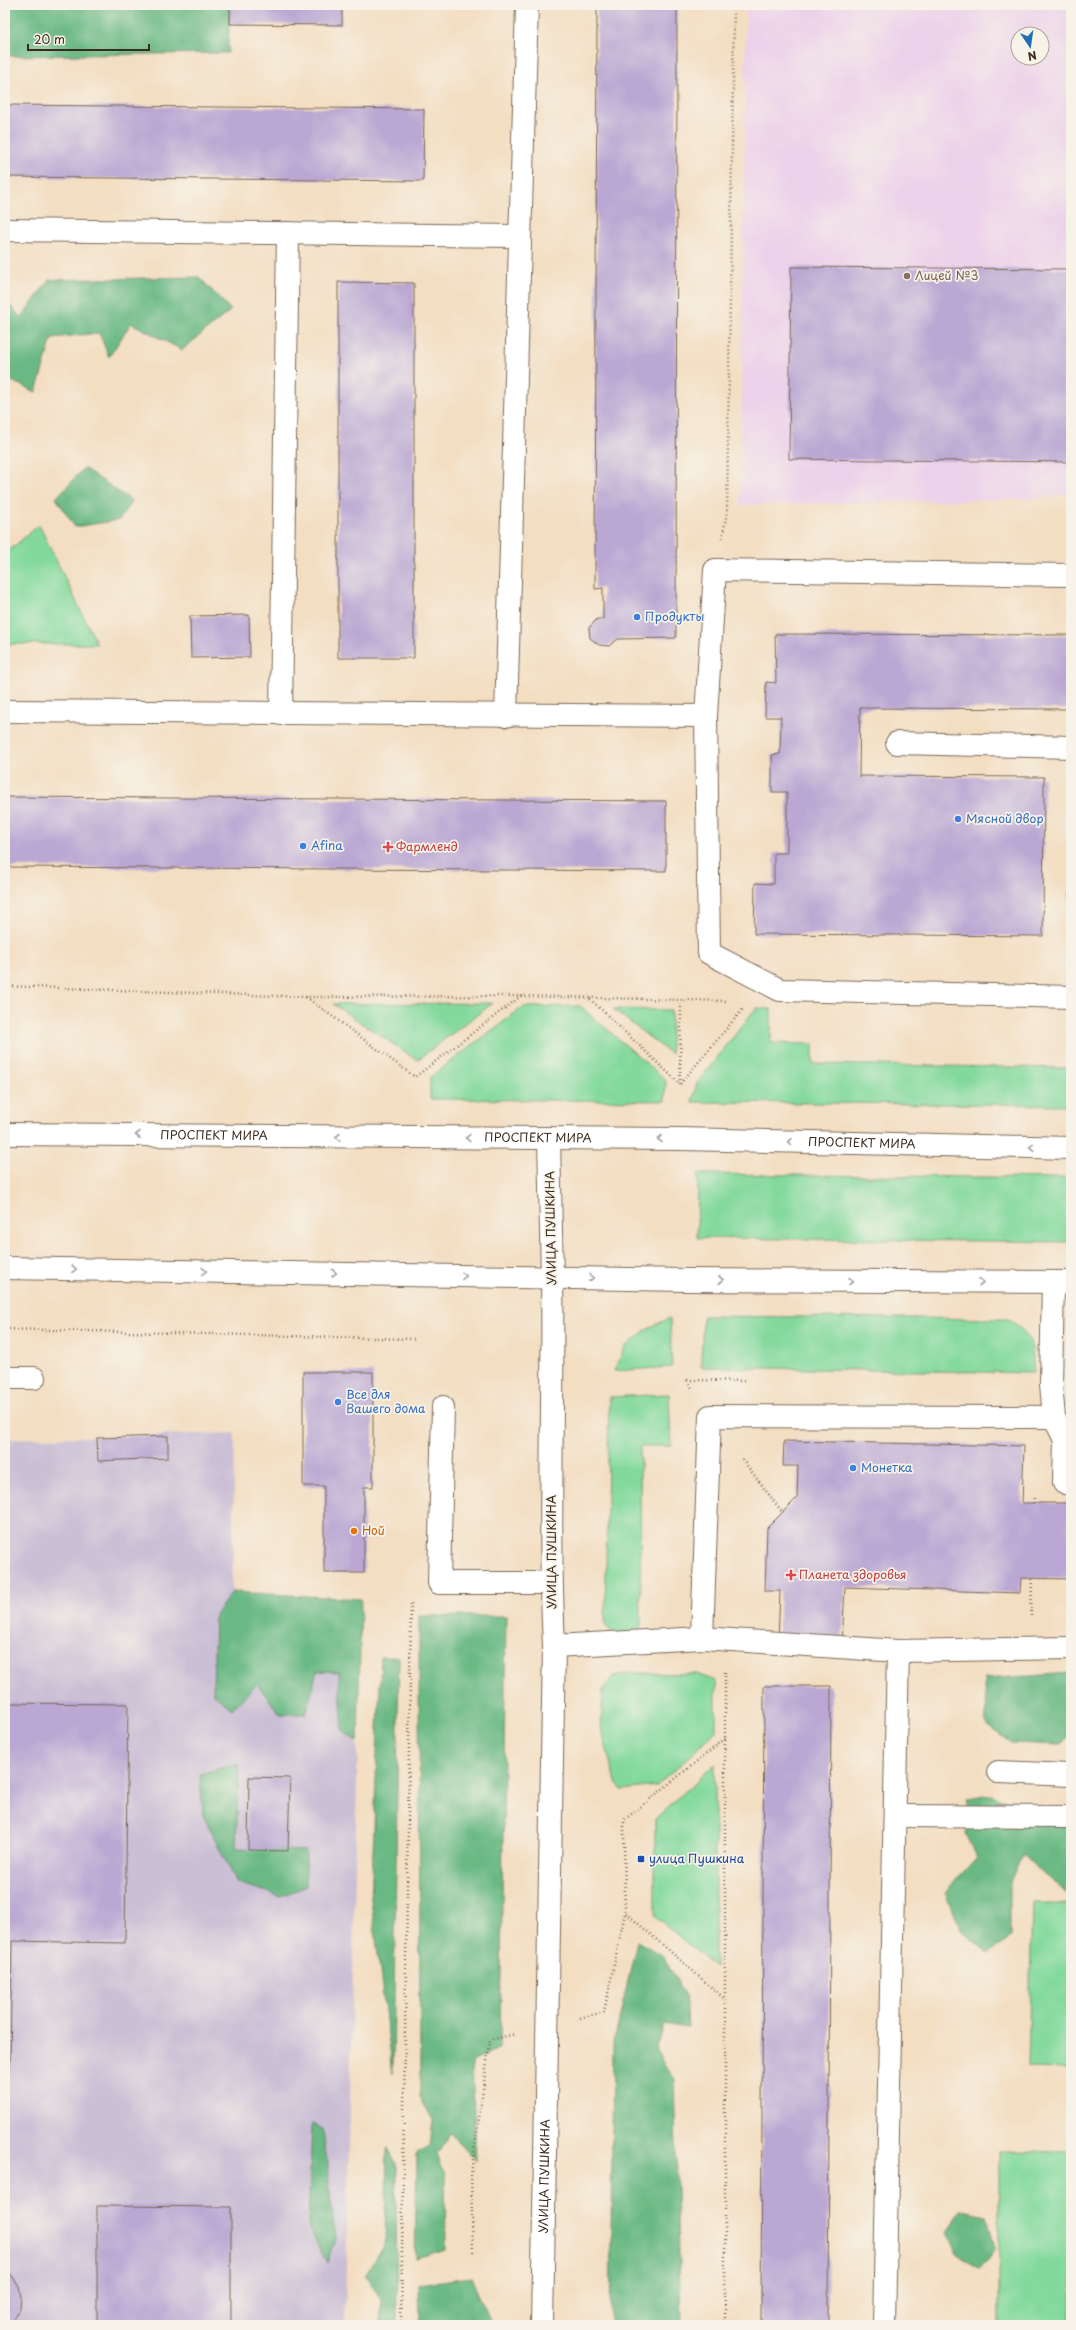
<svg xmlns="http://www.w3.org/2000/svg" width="1076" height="2330" font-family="'Playpen Sans',sans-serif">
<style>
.built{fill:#ecd1ea;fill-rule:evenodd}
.industrial{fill:#cbbfd5}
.green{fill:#83d99d;stroke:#5f825e}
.forest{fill:#6ab984;stroke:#527251}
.building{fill:#baa7d3}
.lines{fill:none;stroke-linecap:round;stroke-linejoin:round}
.lane-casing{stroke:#7b6957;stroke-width:24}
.secondary-casing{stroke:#7b6957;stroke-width:24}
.primary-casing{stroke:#7b6957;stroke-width:24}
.path{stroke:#7b6957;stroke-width:2.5;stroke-dasharray:1 3;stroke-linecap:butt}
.lane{stroke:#fff;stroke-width:22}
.secondary{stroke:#fff;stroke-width:22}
.primary{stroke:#fff;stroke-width:22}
.oneway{stroke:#a79f9a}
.education-dot{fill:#8d6e63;stroke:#f7f3e8;stroke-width:1.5}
.shop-dot{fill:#3f7fe0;stroke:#f7f3e8;stroke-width:1.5}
.health-dot{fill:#e0444e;stroke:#f7f3e8;stroke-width:1.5}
.food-dot{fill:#e8710a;stroke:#f7f3e8;stroke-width:1.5}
.transit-dot{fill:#1a4fb4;stroke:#f7f3e8;stroke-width:1.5}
.labels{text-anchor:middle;stroke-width:3.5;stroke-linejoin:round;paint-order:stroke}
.education-label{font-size:12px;fill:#785e54;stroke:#f7f3e8;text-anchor:start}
.shop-label{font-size:12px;fill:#366cbe;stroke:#f7f3e8;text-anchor:start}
.health-label{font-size:12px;fill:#be3a42;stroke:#f7f3e8;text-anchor:start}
.street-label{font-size:12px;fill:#3b2a1e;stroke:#f7f3e8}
.food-label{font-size:12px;fill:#c56008;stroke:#f7f3e8;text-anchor:start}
.transit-label{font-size:12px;fill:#164399;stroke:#f7f3e8;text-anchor:start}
</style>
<rect width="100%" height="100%" fill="#f7f3e8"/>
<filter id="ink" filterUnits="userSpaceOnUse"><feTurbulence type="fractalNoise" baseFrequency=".025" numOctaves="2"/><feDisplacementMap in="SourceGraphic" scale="8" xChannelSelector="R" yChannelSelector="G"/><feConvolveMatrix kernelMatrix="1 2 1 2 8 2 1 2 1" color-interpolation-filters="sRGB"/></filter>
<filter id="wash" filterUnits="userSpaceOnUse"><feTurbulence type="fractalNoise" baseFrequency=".012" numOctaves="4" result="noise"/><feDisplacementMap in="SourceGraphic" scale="16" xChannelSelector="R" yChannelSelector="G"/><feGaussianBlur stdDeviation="0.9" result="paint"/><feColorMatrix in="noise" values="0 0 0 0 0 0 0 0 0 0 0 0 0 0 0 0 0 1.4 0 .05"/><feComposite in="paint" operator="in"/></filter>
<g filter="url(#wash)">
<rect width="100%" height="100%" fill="#f3dec2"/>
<!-- built -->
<path class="built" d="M746,5h325v489l-42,5 -289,6zM1018,34h24v24h-24z"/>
<!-- industrial -->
<polygon class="industrial" points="235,1433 232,1592 361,1599 345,2325 5,2325 5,1439"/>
<!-- green -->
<g class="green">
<polygon points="39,525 97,644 5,644 5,554"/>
<polygon points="493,1003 417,1060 333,1004"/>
<polygon points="580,1006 666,1080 665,1101 430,1099 430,1077 523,1007"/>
<polygon points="756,1008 771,1009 771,1043 813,1044 813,1064 1071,1068 1071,1105 692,1102 697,1083"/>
<polygon points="613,1009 671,1010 671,1054"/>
<polygon points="698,1174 1071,1178 1071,1242 697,1238"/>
<path d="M703,1316l306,3c25,19 23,24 25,54l-333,-6z"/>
<polygon points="670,1318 672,1367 614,1371 625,1347 648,1328"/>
<polygon points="669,1394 671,1446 640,1446 641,1644 620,1641 605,1625 609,1397"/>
<polygon points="631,1673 696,1674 716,1681 716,1731 657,1786 622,1790 616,1782 601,1729 603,1689 614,1676"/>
<polygon points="715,1764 715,1967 655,1916 655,1819"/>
<polygon points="1032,1903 1071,1903 1071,2069 1028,2068"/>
<polygon points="999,2151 1071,2152 1071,2325 999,2325"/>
</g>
<!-- forest -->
<g class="forest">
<polygon points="5,5 230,5 228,53 5,56"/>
<polygon points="199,277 231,310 182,350 131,323 109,357 99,333 52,338 36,392 5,378 5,299 21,318 49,280"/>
<polygon points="84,468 132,501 119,520 75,527 56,498"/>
<polygon points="232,1592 361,1599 358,1742 343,1731 339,1672 317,1671 306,1714 280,1714 257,1684 232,1709 213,1694 215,1615"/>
<polygon points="419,1616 506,1616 500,2048 472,2062 476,2161 450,2133 437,2155 445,2175 446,2249 415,2258 417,2153 430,2146 433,2120 420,2097"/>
<polygon points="381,1657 399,1657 393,2074 371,1900"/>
<polygon points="1071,1673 1071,1732 1062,1745 1011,1743 986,1725 985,1679"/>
<polygon points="239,1763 236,1848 306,1851 306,1886 281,1896 237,1883 203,1815 200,1774"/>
<polygon points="992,1795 1039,1815 1071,1808 1071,1893 1068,1894 1022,1855 1010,1882 1010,1936 989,1954 962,1931 945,1892 977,1857 966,1835 967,1799"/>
<polygon points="637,1941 663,1956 685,1994 687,2028 665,2024 655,2049 674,2080 681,2325 610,2325 613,2047"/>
<polygon points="312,2124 323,2129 335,2238 327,2263 308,2227"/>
<polygon points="387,2147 396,2164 397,2325 380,2325 381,2299 366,2276 385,2244"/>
<polygon points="961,2211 987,2216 995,2248 980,2269 956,2251 947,2232"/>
<polygon points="471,2277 491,2325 420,2325 419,2284"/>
</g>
<g id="blocks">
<!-- building -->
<g class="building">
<polygon points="230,5 342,5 342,25 230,24"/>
<polygon points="597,5 677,5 676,638 618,639 609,646 599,645 590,638 589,628 597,619 603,619 603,588 595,589"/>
<polygon points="5,105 424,109 423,181 5,177"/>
<polygon points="791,267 1071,269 1071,462 789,459"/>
<polygon points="338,282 414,283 414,658 338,658"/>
<polygon points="249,615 250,657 191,658 190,616"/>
<polygon points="775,634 1071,635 1071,709 860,708 859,776 1044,777 1043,936 754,934 755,883 774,884 774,853 787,853 787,792 772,792 772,755 780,754 781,717 765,717 766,682 776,683"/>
<polygon points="5,797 666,801 666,871 5,867"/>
<polygon points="1069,892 1071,892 1071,912 1070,912"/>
<polygon points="303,1372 373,1372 373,1487 364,1487 364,1573 324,1573 324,1486 303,1486"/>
<polygon points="168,1436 168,1458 98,1461 97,1438"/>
<polygon points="784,1441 1024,1446 1022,1503 1071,1503 1071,1579 1021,1578 1020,1593 845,1587 842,1643 778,1641 780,1591 765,1591 767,1528 797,1498 798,1466 783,1466"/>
<polygon points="764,1686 831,1686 828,2325 761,2325"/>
<polygon points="5,1703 128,1704 125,1943 12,1941 10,2068 5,2068"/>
<polygon points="249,1777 290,1778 288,1851 248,1850"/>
<polygon points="97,2206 231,2207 231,2325 97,2325"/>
<polygon points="5,2270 12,2276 19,2286 21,2297 20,2309 11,2325 5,2325"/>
</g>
</g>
</g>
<g filter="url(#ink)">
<use href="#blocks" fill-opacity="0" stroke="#7b6957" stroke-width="1"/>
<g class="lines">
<!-- lane casing -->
<g class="lane-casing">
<g id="lane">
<polyline points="5,230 520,236"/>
<polyline points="1071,575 715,570 706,716 709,953 780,990 1071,997"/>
<polyline points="5,711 706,716"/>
<polyline points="281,714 288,233"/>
<polyline points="506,716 527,5"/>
<polyline points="897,743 1071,747"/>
<polyline points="1053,1282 1051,1385 1054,1417 1065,1440 1064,1483"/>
<polyline points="5,1378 34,1378"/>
<polyline points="443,1407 439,1583 551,1583"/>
<polyline points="702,1638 710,1416 1054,1417"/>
<polyline points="554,1646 702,1638 898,1651 1071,1648"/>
<polyline points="998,1772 1071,1775"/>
<polyline points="895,1816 1071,1817"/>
<polyline points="884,2325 898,1651"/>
</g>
</g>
<!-- secondary casing -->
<g class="secondary-casing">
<g id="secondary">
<path id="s1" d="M542,2325l12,-679c-6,-123 0,-246 -2,-368"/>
</g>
</g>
<!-- primary casing -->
<g class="primary-casing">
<g id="primary">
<path id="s2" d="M5,1134l676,5 390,9"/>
<polyline points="549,1139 552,1278"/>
<polyline points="5,1268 685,1280 1071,1282"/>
</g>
</g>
<!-- path -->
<g class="path">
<polyline points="722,538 727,514 734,5"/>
<polyline points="5,986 305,997 521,996 727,1001"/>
<polyline points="306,997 415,1077 521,996"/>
<polyline points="590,999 680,1084"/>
<polyline points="680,1084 744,1008"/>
<polyline points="680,1084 681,1001"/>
<polyline points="5,1329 414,1339"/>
<polyline points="687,1380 747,1381"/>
<polyline points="687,1380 693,1390"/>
<polyline points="742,1459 782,1512"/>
<polyline points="1034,1503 1034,1497"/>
<polyline points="1031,1616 1032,1579"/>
<polyline points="626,1913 726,2000"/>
<polyline points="580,2018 604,2012 625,1913 624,1820 726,1738"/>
<polyline points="473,2252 471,2174 490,2040 515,2034"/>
<polyline points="401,2325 411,1602"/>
<polyline points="725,2325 725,1672"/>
</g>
<!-- lane -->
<use href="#lane" class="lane"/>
<!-- secondary -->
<use href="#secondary" class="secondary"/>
<!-- primary -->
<use href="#primary" class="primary"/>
</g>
<!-- one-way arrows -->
<defs><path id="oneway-chevron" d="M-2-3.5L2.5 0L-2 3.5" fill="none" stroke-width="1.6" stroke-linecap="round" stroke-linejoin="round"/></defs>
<g class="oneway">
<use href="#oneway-chevron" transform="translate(138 1135) rotate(-180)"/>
<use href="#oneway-chevron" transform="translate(338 1137) rotate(-180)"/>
<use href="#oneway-chevron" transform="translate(468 1138) rotate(-179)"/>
<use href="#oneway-chevron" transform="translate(660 1139) rotate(-180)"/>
<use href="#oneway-chevron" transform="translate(790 1142) rotate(-179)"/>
<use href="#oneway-chevron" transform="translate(1032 1147) rotate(-179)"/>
<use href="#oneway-chevron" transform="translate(74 1269) rotate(1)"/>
<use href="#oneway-chevron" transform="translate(204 1271) rotate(1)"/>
<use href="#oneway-chevron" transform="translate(334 1273) rotate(1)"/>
<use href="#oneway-chevron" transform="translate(464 1276) rotate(1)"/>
<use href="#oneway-chevron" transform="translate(591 1278) rotate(1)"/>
<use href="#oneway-chevron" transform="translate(721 1280)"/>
<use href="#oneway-chevron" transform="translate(851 1281)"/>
<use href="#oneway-chevron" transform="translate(981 1282)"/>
</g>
</g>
<!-- markers -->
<circle class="education-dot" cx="907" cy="276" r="4"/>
<g class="shop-dot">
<circle cx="637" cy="617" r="4"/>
<circle cx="958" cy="819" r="4"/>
<circle cx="303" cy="846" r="4"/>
<circle cx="338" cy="1402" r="4"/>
<circle cx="853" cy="1468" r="4"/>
</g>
<g class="health-dot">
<path d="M386 841h4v4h4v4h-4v4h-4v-4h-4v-4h4z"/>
<path d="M789 1569h4v4h4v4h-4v4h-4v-4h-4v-4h4z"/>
</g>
<circle class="food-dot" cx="354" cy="1531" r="4"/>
<rect class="transit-dot" x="637" y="1855" width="8" height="8" rx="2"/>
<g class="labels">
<!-- education labels -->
<g class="education-label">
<text x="915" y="280">Лицей №3</text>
</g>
<!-- shop labels -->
<g class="shop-label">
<text x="645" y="621">Продукты</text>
<text x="966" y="823">Мясной двор</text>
<text x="311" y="850">Afina</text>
<text x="346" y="1399">Все для<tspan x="346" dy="14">Вашего дома</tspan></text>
<text x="861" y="1472">Монетка</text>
</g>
<!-- health labels -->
<g class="health-label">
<text x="396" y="851">Фармленд</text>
<text x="799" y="1579">Планета здоровья</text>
</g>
<!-- street labels -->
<g class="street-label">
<text dy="4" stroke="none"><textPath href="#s2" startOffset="209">ПРОСПЕКТ МИРА</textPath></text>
<text dy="4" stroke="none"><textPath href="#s2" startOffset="533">ПРОСПЕКТ МИРА</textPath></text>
<text dy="4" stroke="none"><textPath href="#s2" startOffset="857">ПРОСПЕКТ МИРА</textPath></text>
<text transform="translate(551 1228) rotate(-91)" y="4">УЛИЦА ПУШКИНА</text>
<text transform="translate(552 1552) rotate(-90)" y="4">УЛИЦА ПУШКИНА</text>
<text dy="4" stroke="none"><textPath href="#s1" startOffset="149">УЛИЦА ПУШКИНА</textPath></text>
</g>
<!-- food labels -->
<g class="food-label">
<text x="362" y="1535">Ной</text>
</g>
<!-- transit labels -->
<g class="transit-label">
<text x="649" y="1863">улица Пушкина</text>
</g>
</g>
<!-- margin -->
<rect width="1076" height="2330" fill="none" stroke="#f7f3e8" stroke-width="20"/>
<!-- north arrow -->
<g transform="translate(1030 46) rotate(167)"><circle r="19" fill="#f7f3e8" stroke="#aca397"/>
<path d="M0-3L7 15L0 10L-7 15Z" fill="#1f6fb2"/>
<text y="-6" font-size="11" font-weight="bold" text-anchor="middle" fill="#3b2a1e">N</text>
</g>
<!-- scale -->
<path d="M28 44v6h121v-6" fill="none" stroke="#3b2a1e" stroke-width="2"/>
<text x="34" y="44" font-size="12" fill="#3b2a1e" stroke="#f7f3e8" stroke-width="3" paint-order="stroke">20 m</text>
</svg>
